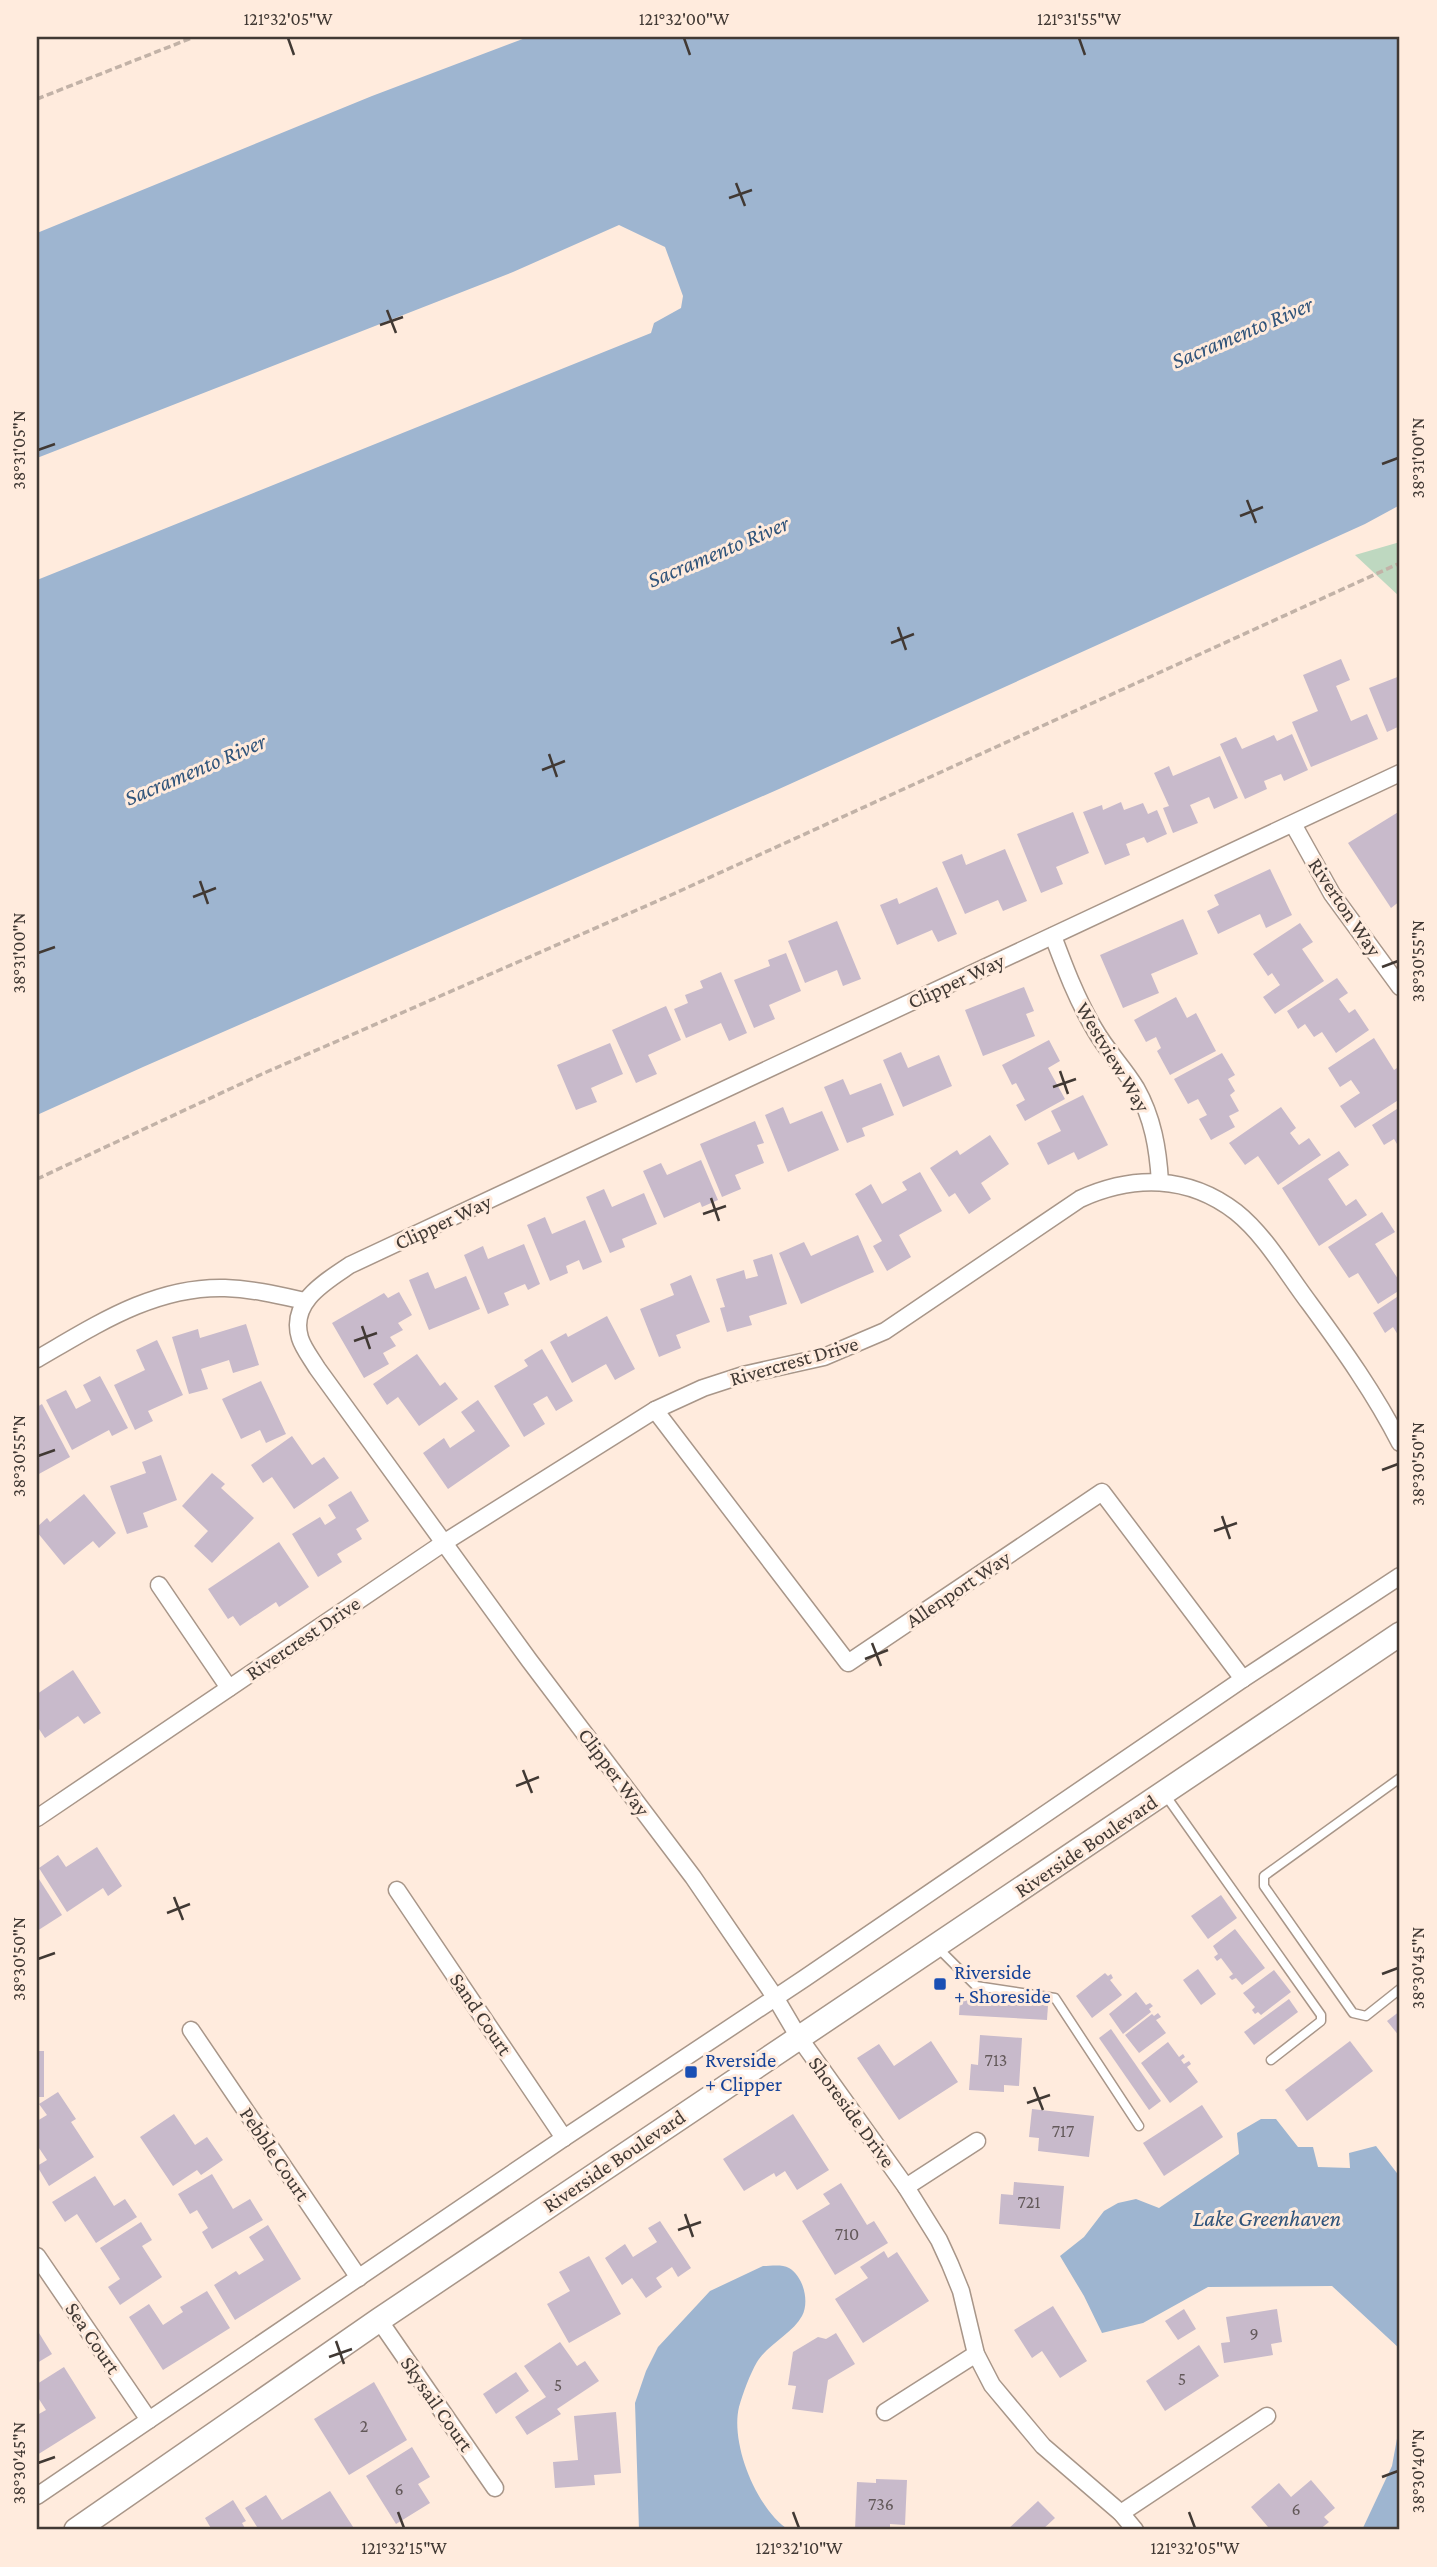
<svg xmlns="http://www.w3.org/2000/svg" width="1437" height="2567" font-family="'Crimson Pro',serif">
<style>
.green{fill:#bed8c0}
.water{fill:#9eb5d0}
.building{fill:#c8bacb}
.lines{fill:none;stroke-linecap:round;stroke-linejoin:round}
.lane-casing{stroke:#a89689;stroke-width:11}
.street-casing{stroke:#a89689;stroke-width:19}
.secondary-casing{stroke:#a89689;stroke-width:26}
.path{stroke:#c2b2a7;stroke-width:3.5;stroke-dasharray:7 3.5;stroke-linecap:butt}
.lane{stroke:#fff;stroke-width:8}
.street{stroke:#fff;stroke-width:16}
.secondary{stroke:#fff;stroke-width:23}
.ticks{fill:none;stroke:#413934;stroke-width:2.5}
.transit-dot{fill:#1a4fb4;stroke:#ffebdd;stroke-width:2.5}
.labels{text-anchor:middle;stroke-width:6;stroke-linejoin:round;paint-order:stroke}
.number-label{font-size:18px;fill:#63595a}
.street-label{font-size:21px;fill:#413934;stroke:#ffebdd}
.transit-label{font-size:21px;fill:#164399;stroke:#ffebdd;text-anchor:start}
.water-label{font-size:23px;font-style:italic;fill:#2f537a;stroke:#ffebdd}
.neatline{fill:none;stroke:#413934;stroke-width:2.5}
.ticks-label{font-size:18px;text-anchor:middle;fill:#413934}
</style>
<rect width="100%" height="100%" fill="#ffebdd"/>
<!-- green -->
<polygon class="green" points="1400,542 1400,597 1355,555"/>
<!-- water -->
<g class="water">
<polygon points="528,37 1400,37 1400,505 1365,524 779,789 143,1067 37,1115 37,580 651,333 654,323 681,308 683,296 665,247 619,225 513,272 37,458 37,233 372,96"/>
<polygon points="1261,2119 1276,2119 1298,2147 1313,2147 1318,2167 1350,2168 1349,2153 1376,2146 1400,2177 1400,2349 1332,2286 1208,2287 1143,2323 1102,2333 1084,2296 1060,2256 1084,2237 1104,2211 1118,2203 1136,2199 1159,2208 1239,2154 1237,2133"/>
<path d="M763,2266c8,0 19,-2 26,2 14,8 21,33 13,48 -9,17 -35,29 -45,46 -7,12 -14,31 -18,45 -9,37 18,103 50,123h-150l-4,-127 11,-32 12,-24 52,-56z"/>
<polygon points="1400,2422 1400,2530 1362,2530 1392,2466"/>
</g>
<!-- building -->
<g class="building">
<polygon points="1341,659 1350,680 1336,686 1351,721 1367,714 1378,739 1311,767 1292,722 1318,711 1303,675"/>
<polygon points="1400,676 1400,726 1387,732 1369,688"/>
<polygon points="1292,734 1308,770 1284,781 1281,774 1264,781 1267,789 1245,799 1220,744 1236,737 1242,749 1274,735 1277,741"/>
<polygon points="1220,756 1238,798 1214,809 1209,797 1190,805 1198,823 1173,833 1163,808 1169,806 1154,773 1169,766 1173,776"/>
<polygon points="1121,802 1124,810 1143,803 1148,814 1157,810 1167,834 1147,843 1144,837 1126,844 1130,855 1105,865 1083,812 1102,805 1103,810"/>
<polygon points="1400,811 1400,901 1391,908 1348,843"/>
<polygon points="1073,812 1089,853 1056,867 1063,884 1041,893 1017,834"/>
<polygon points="1005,849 1027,901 1003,911 998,900 965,914 942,862 962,854 966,865"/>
<polygon points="1270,869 1292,915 1266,928 1260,914 1218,934 1207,911 1219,905 1214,895"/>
<polygon points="937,887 957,934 938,942 932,930 897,945 880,905 897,898 899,904"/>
<polygon points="1183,919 1198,954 1151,974 1159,993 1123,1008 1100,955"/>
<polygon points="837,921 861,979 843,986 837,970 805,983 788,941"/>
<polygon points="1300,923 1313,942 1302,949 1324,981 1275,1014 1263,997 1280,985 1272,973 1268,976 1253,954"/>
<polygon points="786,953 801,991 769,1005 775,1019 754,1028 734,980 770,966 768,960"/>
<polygon points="721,972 747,1033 729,1041 721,1023 686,1038 674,1009 688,1003 685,995 703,988 700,981"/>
<polygon points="1337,978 1348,993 1339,999 1349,1013 1355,1009 1369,1030 1336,1053 1322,1032 1314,1037 1305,1024 1298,1029 1287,1011"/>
<polygon points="1024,987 1034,1011 1026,1014 1035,1036 983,1056 965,1010"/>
<polygon points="1176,997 1187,1018 1196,1013 1216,1051 1170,1075 1157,1051 1161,1048 1156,1037 1146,1042 1134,1020"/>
<polygon points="666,1006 681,1040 648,1055 657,1074 636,1083 612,1030"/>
<polygon points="1374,1038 1394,1070 1400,1066 1400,1099 1355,1128 1340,1106 1360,1093 1351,1080 1340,1087 1328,1068"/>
<polygon points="1049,1040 1060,1061 1048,1068 1065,1099 1025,1121 1016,1105 1025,1100 1016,1083 1012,1085 1002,1065"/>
<polygon points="610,1043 623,1074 591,1088 597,1102 576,1110 557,1065"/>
<polygon points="901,1052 908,1068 939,1055 952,1086 903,1107 883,1060"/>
<polygon points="1222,1053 1235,1075 1228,1079 1235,1091 1230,1095 1239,1111 1229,1116 1235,1127 1211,1140 1199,1119 1207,1115 1198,1099 1188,1104 1174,1079"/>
<polygon points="843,1079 850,1095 881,1083 894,1115 862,1128 865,1136 847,1143 824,1087"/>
<polygon points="1083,1095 1108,1145 1078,1160 1074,1152 1048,1165 1037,1143 1061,1131 1051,1111"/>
<polygon points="783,1107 790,1124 822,1111 839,1150 788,1172 765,1115"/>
<polygon points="1281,1107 1296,1128 1290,1133 1299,1145 1309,1138 1321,1155 1278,1185 1258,1156 1245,1165 1229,1143"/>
<polygon points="1400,1107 1400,1149 1394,1139 1384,1145 1372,1125"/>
<polygon points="755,1121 764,1143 757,1145 764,1163 735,1175 741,1189 722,1197 700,1144"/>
<polygon points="990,1135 1009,1164 981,1183 991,1199 969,1214 955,1193 949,1197 930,1168 957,1150 960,1155"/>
<polygon points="1339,1151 1349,1165 1328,1179 1346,1206 1356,1199 1367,1215 1319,1246 1282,1188"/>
<polygon points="701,1160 718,1200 702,1207 700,1202 664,1218 643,1171 661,1163 667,1175"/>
<polygon points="920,1172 942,1211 899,1235 911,1257 887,1271 873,1246 882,1241 855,1194 871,1184 882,1204 907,1190 902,1182"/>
<polygon points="604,1189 612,1207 644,1193 657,1224 622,1239 625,1247 610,1253 586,1197"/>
<polygon points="1382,1212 1395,1232 1375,1244 1400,1282 1400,1290 1378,1304 1358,1273 1349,1278 1328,1247"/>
<polygon points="545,1217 552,1234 585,1220 602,1262 583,1270 579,1260 566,1266 568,1273 550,1281 527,1225"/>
<polygon points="858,1235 874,1272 801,1304 779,1253 804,1242 811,1256"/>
<polygon points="524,1244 540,1284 528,1290 525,1284 504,1293 509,1305 488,1314 464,1255 483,1246 488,1259"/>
<polygon points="772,1254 787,1304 749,1316 752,1325 727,1332 720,1308 725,1307 716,1279 744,1270 746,1279 758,1276 753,1260"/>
<polygon points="428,1272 435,1289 466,1276 480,1309 429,1330 409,1280"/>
<polygon points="691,1275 710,1322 676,1335 681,1348 659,1357 640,1309 674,1295 670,1284"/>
<polygon points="399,1292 412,1315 398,1323 403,1330 390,1337 396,1346 383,1353 389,1364 364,1378 332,1323 384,1293 388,1298"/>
<polygon points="1400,1295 1400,1338 1393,1327 1385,1333 1373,1313"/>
<polygon points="607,1316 635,1369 615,1380 606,1364 572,1383 550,1342 566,1333 568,1337"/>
<polygon points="246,1324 259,1365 233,1373 229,1360 201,1369 208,1389 189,1394 172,1337 198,1329 200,1338"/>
<polygon points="157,1340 183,1395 148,1411 153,1421 135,1430 114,1385 145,1370 136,1350"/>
<polygon points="542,1349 573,1401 556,1411 547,1396 533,1404 545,1424 524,1437 494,1386 528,1366 524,1360"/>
<polygon points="417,1354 440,1386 445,1382 458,1399 419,1426 398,1397 387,1405 373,1384"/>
<polygon points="100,1376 128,1428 112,1436 109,1430 72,1450 46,1400 66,1390 76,1409 91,1401 83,1385"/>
<polygon points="261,1381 286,1434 266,1443 260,1430 241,1439 222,1399"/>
<polygon points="478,1400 510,1446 448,1489 423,1453 444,1438 450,1448 475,1431 461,1412"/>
<polygon points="42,1404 70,1457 37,1475 37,1407"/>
<polygon points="292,1436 312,1465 324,1457 339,1478 294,1509 272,1477 263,1483 251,1465"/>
<polygon points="161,1455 177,1500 143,1513 148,1527 127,1534 110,1486 146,1473 142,1462"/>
<polygon points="212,1473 225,1484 221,1488 254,1518 212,1563 194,1546 208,1531 182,1506"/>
<polygon points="351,1491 369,1521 356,1529 362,1539 337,1554 342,1562 318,1577 292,1534 320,1517 325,1525 336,1518 328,1505"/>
<polygon points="84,1494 116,1533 99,1548 93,1541 64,1565 37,1532 37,1527 47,1518 50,1522"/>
<polygon points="279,1542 309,1587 279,1607 276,1602 240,1626 233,1616 228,1619 208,1589"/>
<polygon points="73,1670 101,1713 84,1724 78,1716 45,1738 37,1726 37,1694"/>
<polygon points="97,1847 122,1886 108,1896 103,1888 67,1912 39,1868 58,1855 66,1867"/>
<polygon points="37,1876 62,1915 37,1931"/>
<polygon points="1221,1895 1237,1918 1208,1939 1191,1916"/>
<polygon points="1235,1929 1265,1968 1242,1985 1236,1978 1232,1980 1229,1977 1233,1974 1221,1958 1217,1961 1214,1957 1218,1954 1213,1946"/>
<polygon points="1198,1969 1216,1994 1201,2005 1183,1980"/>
<polygon points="1274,1970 1291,1992 1261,2015 1258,2012 1255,2014 1252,2010 1255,2007 1243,1993"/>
<polygon points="1105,1973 1108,1976 1111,1974 1113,1978 1110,1980 1122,1995 1092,2018 1076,1996"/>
<polygon points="1136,1992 1146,2005 1150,2003 1153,2006 1149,2009 1151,2012 1123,2034 1109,2014"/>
<polygon points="1289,1999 1298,2012 1254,2045 1244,2032"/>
<polygon points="960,2000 1048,2005 1047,2020 959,2015"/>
<polygon points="1400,2011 1400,2037 1387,2021"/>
<polygon points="1158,2013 1161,2017 1156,2020 1166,2033 1139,2053 1125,2035 1152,2014 1154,2016"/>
<polygon points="1111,2029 1161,2101 1149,2110 1099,2038"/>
<polygon points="980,2035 1022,2038 1019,2086 1004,2085 1004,2092 969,2090 971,2064 978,2065"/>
<polygon points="931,2041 958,2082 899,2120 857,2058 879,2044 894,2066"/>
<polygon points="1350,2041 1373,2071 1307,2121 1285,2090"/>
<polygon points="1168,2042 1179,2057 1183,2054 1185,2057 1181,2060 1184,2064 1189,2061 1191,2064 1187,2067 1198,2082 1170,2103 1141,2063"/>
<rect x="37" y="2051" width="7" height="46"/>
<polygon points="58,2092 76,2119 71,2122 94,2157 49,2186 37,2166 47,2160 37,2145 37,2121 47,2115 39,2104"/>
<polygon points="1202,2105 1223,2137 1164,2176 1143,2143"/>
<polygon points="1032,2109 1094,2116 1089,2157 1038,2151 1039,2138 1029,2137"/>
<polygon points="174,2114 195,2145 207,2137 223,2160 201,2175 197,2170 173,2186 140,2137"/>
<polygon points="793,2114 829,2170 797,2190 785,2171 776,2177 774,2173 744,2191 723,2159"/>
<polygon points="212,2174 233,2209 250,2199 263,2220 212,2249 202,2232 208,2228 197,2210 190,2214 178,2194"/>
<polygon points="95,2176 114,2206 125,2199 137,2217 96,2243 77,2214 65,2222 52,2202"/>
<polygon points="1014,2182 1064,2186 1060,2229 999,2224 1001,2194 1013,2195"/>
<polygon points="841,2183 867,2225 874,2221 888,2243 835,2275 802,2221 830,2204 823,2194"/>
<polygon points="660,2221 691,2268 678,2277 672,2267 656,2278 662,2287 646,2298 632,2278 622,2285 605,2258 625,2244 633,2257 657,2242 648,2228"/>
<polygon points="141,2222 152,2240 142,2246 162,2277 120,2305 108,2287 120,2279 100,2248"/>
<polygon points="268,2225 301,2279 235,2320 214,2285 236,2271 239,2275 264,2260 249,2237"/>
<polygon points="884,2251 888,2258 897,2252 929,2301 863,2343 835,2299 868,2278 860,2267"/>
<polygon points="589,2256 621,2314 569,2343 547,2304 570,2291 559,2272"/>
<polygon points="207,2291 230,2328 163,2370 129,2317 149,2304 163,2325 183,2312 180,2307"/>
<polygon points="1053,2306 1087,2361 1060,2378 1042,2351 1032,2358 1014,2330"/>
<polygon points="1184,2309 1196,2329 1178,2340 1165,2321"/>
<polygon points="1277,2309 1282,2342 1271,2344 1273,2355 1224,2363 1221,2343 1230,2342 1226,2317"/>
<polygon points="39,2333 52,2354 37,2363 37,2334"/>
<polygon points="836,2333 855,2364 828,2380 823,2413 792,2409 796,2386 788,2385 793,2352 818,2337 826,2339"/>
<polygon points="560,2342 577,2366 585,2361 599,2381 557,2409 561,2414 527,2435 515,2417 546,2397 524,2366"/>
<polygon points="1199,2345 1219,2376 1165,2411 1146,2381"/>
<polygon points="64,2367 96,2418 37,2455 37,2415 46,2410 37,2396 37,2384"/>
<polygon points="516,2372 529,2391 496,2414 483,2394"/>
<polygon points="374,2382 407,2440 349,2475 314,2419"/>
<polygon points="616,2412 621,2473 594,2475 595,2485 555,2488 553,2462 578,2460 574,2416"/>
<polygon points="412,2447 430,2477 418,2484 430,2503 396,2524 366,2476"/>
<polygon points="876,2479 907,2480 905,2525 890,2524 890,2530 855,2530 857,2482 876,2483"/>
<polygon points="1311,2480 1335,2508 1324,2517 1329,2522 1319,2530 1263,2530 1268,2527 1251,2507 1279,2483 1291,2497"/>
<polygon points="330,2491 355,2530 259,2530 245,2508 266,2495 282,2520"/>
<polygon points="233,2500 246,2521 242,2523 246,2530 212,2530 205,2518"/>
<polygon points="1038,2501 1055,2518 1042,2530 1007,2530"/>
</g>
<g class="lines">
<!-- lane casing -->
<g class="lane-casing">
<g id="lane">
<polyline points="1400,1778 1264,1876 1264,1886 1353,2013 1366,2016 1400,1989"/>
<polyline points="1166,1796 1321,2015 1321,2021 1271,2060"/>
<polyline points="937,1947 976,1986 1055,1998 1139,2126"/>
</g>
</g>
<!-- street casing -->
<g class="street-casing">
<g id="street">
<polyline points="1293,824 1332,894 1400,987"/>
<path d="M1053,936c12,32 24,64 42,94 12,21 29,38 41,58 17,30 22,61 24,94"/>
<path d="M37,1359c59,-34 117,-73 188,-71 28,1 53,7 80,13"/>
<polyline points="655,1410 848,1663 1102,1492 1243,1679"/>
<polyline points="159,1585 229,1688"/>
<path d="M37,1818l408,-276 210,-132 48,-22 40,-13 81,-18 61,-26 195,-132c53,-24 108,-24 156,13 30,24 51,62 74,92 33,45 65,90 90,139"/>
<polyline points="397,1890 564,2138"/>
<polyline points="191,2030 359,2278"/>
<polyline points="906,2187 977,2141"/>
<polyline points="37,2256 149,2420"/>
<polyline points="379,2320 495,2488"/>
<polyline points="885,2412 976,2354"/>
<polyline points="37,2496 564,2138 805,1978 1243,1679 1400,1576"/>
<polyline points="1121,2513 1267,2416"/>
<path d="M1135,2530l-14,-17 -78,-67 -51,-61 -16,-31 -15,-63 -11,-27 -11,-24 -33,-53 -108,-151 -23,-39 -82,-120 -164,-217 -212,-292c-6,-10 -14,-20 -17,-30 -11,-36 25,-56 50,-73l1050,-492"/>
</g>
</g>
<!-- secondary casing -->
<g class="secondary-casing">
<polyline id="secondary" points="76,2530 379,2320 1400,1634"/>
</g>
<!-- path -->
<g class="path">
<polyline points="37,99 194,37"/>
<polyline points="37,1179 262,1074 671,895 1400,563"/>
</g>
<!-- lane -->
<use href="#lane" class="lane"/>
<!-- street -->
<use href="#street" class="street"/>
<!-- secondary -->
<use href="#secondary" class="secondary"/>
</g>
<!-- ticks -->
<path class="ticks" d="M288,38l6,17M684,38l6,17M1079,38l6,17M736,183l9,23M729,198l23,-8M387,310l9,23M380,325l23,-8M38,450l17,-6M1382,464l16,-6M1247,500l9,23M1240,516l23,-9M898,627l8,23M891,643l23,-9M549,754l8,23M542,770l23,-9M200,881l8,23M193,897l23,-9M38,953l17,-6M1382,967l16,-6M1060,1071l8,23M1053,1087l23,-8M711,1198l8,23M703,1214l23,-8M362,1326l8,23M354,1341l23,-8M38,1456l17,-6M1382,1470l16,-6M1222,1516l8,23M1214,1531l23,-8M872,1643l9,23M865,1659l23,-9M523,1770l9,23M516,1786l23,-9M174,1897l9,23M167,1913l23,-9M38,1959l17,-6M1382,1974l16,-6M1034,2087l9,23M1027,2103l23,-8M685,2214l8,23M678,2230l23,-8M336,2341l8,23M329,2357l23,-8M38,2463l17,-6M1382,2477l16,-6M398,2512l6,16M793,2512l6,16M1189,2512l6,16"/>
<!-- markers -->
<g class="transit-dot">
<rect x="933" y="1977" width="14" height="14" rx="3.5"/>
<rect x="684" y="2065" width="14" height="14" rx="3.5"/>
</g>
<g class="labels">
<!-- number labels -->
<g class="number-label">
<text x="996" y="2066">713</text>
<text x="1063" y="2137">717</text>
<text x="1029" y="2208">721</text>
<text x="847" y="2240">710</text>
<text x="1254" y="2340">9</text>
<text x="1182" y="2385">5</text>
<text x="558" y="2391">5</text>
<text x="364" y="2432">2</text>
<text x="399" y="2495">6</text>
<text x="881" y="2510">736</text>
<text x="1296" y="2515">6</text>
</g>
<!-- street labels -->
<g class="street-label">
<text transform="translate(1345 907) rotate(56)" y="7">Riverton Way</text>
<text transform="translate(956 981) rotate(-25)" y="7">Clipper Way</text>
<text transform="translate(1113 1057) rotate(59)" y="7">Westview Way</text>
<text transform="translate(443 1222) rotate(-25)" y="7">Clipper Way</text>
<text transform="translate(794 1361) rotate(-16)" y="7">Rivercrest Drive</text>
<text transform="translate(958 1589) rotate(-34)" y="7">Allenport Way</text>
<text transform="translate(303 1638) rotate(-34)" y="7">Rivercrest Drive</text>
<text transform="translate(614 1772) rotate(53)" y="7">Clipper Way</text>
<text transform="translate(1086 1846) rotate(-34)" y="7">Riverside Boulevard</text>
<text transform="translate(481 2014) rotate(56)" y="7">Sand Court</text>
<text transform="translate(852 2112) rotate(54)" y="7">Shoreside Drive</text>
<text transform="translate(275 2154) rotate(56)" y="7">Pebble Court</text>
<text transform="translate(614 2161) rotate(-34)" y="7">Riverside Boulevard</text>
<text transform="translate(93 2338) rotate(56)" y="7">Sea Court</text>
<text transform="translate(437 2404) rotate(55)" y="7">Skysail Court</text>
</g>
<!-- transit labels -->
<g class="transit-label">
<text x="954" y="1979">Riverside<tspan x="954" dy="24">+ Shoreside</tspan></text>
<text x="705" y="2067">Rverside<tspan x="705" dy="24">+ Clipper</tspan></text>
</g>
<!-- water labels -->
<g class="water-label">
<text transform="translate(1242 332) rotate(-23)" y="8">Sacramento River</text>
<text transform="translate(718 551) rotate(-23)" y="8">Sacramento River</text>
<text transform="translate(195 769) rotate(-23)" y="8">Sacramento River</text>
<text x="1267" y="2226">Lake Greenhaven</text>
</g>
</g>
<!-- border -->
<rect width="1437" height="2567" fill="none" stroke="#ffebdd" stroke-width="77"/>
<rect x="38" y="38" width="1360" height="2490" class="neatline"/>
<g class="ticks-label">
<text x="288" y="25">121°32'05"W</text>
<text x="684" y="25">121°32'00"W</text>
<text x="1079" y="25">121°31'55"W</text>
<text transform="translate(19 450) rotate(-90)" y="6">38°31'05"N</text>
<text transform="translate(1418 458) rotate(-90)" y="6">38°31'00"N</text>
<text transform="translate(19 953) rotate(-90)" y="6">38°31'00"N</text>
<text transform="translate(1418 961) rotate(-90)" y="6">38°30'55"N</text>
<text transform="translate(19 1456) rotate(-90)" y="6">38°30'55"N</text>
<text transform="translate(1418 1464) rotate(-90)" y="6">38°30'50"N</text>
<text transform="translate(19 1959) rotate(-90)" y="6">38°30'50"N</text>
<text transform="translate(1418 1968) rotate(-90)" y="6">38°30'45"N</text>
<text transform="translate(19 2463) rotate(-90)" y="6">38°30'45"N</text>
<text transform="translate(1418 2471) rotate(-90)" y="6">38°30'40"N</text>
<text x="404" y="2554">121°32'15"W</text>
<text x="799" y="2554">121°32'10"W</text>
<text x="1195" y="2554">121°32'05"W</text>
</g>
</svg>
